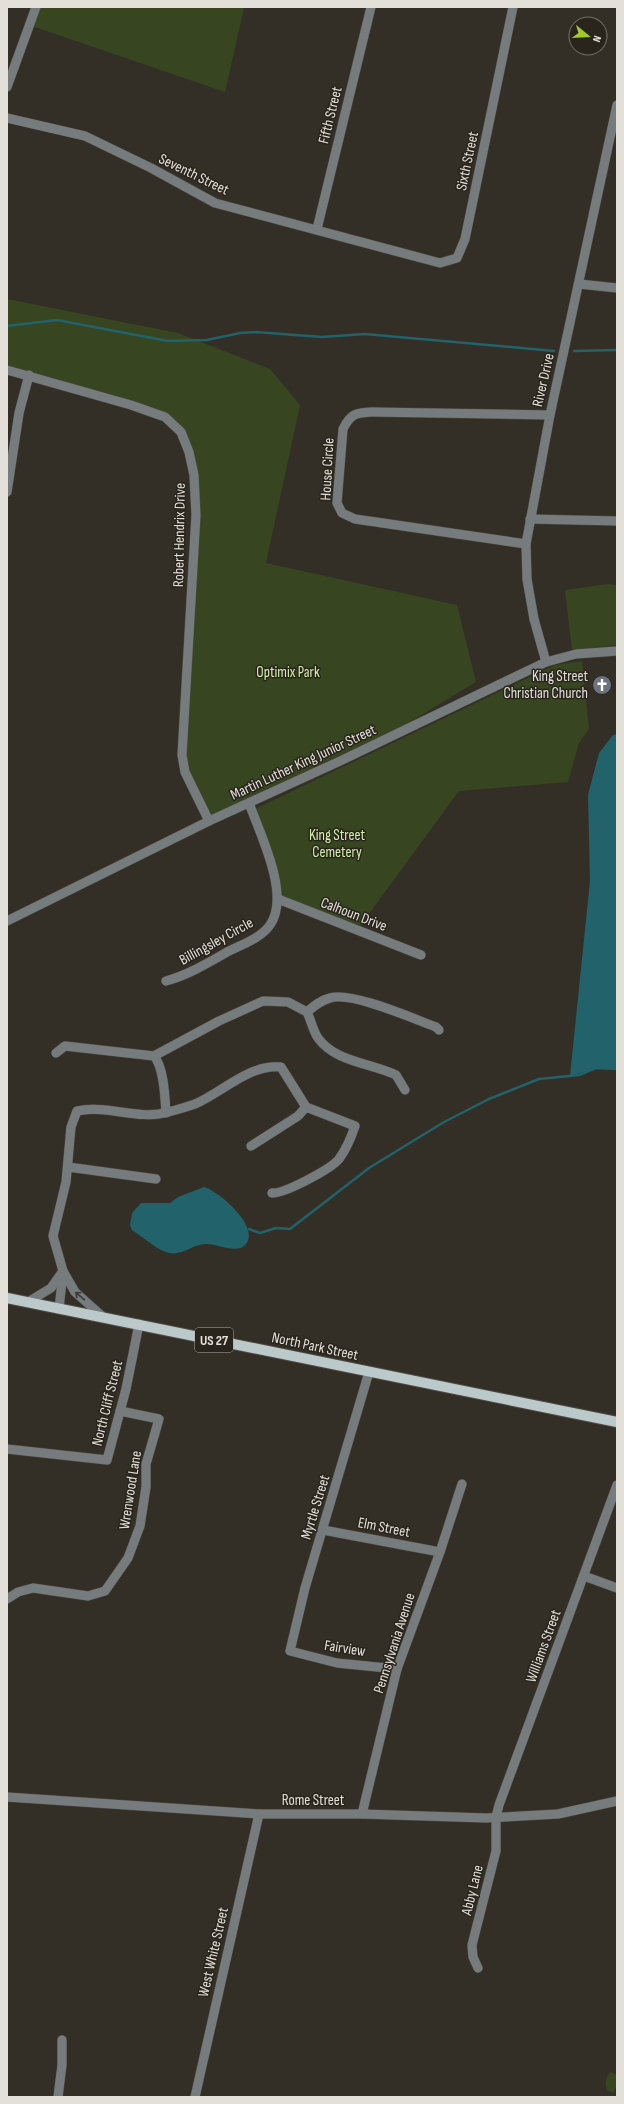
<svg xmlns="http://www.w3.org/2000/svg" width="624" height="2104" font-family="'Sofia Sans Condensed',sans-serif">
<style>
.green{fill:#374521}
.water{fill:#22626a}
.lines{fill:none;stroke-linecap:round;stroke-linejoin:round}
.stream{stroke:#22626a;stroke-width:2.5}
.minor-casing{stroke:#4f4b43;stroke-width:10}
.major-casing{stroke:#4f4b43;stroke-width:12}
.minor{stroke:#767c7d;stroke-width:9}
.major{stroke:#bcc9cb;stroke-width:10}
.oneway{stroke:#3c3b34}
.labels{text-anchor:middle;stroke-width:3;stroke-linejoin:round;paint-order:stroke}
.shield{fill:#29251c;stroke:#aba8a1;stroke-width:1}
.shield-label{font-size:14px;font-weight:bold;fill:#e3e0da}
.street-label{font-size:15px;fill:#e3e0da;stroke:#29251c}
.park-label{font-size:15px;fill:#d3f0ab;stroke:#29251c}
.poi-label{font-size:15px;fill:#e3e0da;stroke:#29251c;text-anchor:end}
</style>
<rect width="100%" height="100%" fill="#332f26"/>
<!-- green -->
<g class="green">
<polygon points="36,7 240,7 244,8 225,92 29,25"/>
<polygon points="7,299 178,333 270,369 300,405 266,563 457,605 476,682 365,749 209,821 185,772 194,475 181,432 165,417 7,370"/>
<polygon points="607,584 617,585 617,645 572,650 565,590"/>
<polygon points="582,661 589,729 579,743 568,782 459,791 360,926 282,897 255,809 555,665"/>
<path d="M611,2072l6,3 -1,12 -3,6 -6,-3c-2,-6 -2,-14 4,-18z"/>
</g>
<!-- water -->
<g class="water">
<polygon points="617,734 617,1069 596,1068 570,1076 590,881 588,795 599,753 613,735"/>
<path d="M204,1187c15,4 58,41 41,58 -8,9 -28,-1 -38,-1 -13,-1 -24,12 -38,9 -12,-3 -26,-16 -37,-23l-2,-5 2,-12 9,-10h29l8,-6z"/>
</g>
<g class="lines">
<!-- stream -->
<g class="stream">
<polyline points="7,326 57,320 168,341 207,340 240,333 256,332 322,337 365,334 554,351"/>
<polyline points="574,351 617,350"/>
<polyline points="249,1229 260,1233 276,1228 290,1229 369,1168 444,1122 489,1099 539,1079 579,1075 596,1068 617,1069"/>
</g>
<!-- minor casing -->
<g class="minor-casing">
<g id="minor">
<polyline points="7,87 36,7"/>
<polyline points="7,118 85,136 151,168 215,203 440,263 457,258 465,239 513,7"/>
<polyline points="317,229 371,7"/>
<polyline points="579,284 617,288"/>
<polyline points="7,370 131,405 165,417 181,432 189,452 194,475 196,515 182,755 185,772 209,821"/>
<polyline points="7,492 19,413 29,375"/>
<polyline points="530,519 617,521"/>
<path d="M526,544l-171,-25 -13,-6 -5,-10 6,-74c8,-16 13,-16 29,-17l178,3"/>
<polyline points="546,662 534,619 527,579 526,544 550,415 617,105"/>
<polyline points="278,899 421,955"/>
<polyline points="7,921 209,821 338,762 546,662 576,654 617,651"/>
<path d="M166,981c22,-6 42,-18 63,-30 14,-7 32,-13 41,-26 21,-30 -10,-91 -21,-122"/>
<path d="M307,1012c7,-6 14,-12 23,-14 21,-7 84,21 106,29l3,3"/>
<path d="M56,1053l9,-7 89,10c10,11 11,42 12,57"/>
<path d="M154,1056l65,-35 44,-20 25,1 19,10c4,8 6,19 11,26 17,24 53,25 78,37l9,15"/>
<polyline points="251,1146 298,1116 306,1107"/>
<polyline points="68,1167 156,1179"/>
<polyline points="28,1302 51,1288 63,1271"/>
<polyline points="59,1309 63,1272"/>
<path d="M102,1316l-27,-24 -12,-21 -10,-35 13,-54 5,-55 6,-16c30,-7 61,10 91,1 9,-2 18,-5 27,-8 28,-12 54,-40 86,-37l25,40 49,19c-4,12 -8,22 -16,33 -8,10 -55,35 -67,34"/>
<polyline points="369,1372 305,1588 290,1651 337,1663 397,1669"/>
<polyline points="7,1449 107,1460 126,1389 139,1324"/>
<polyline points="323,1530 440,1552"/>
<polyline points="584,1576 617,1588"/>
<polyline points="7,1599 18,1592 33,1588 88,1596 105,1591 128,1558 140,1526 146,1487 146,1464 159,1419 120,1411"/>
<polyline points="7,1797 259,1814 362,1814 486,1818 558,1814 617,1801"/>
<polyline points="362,1814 397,1669 440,1552 462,1484"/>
<polyline points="478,1968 473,1957 472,1945 496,1851 496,1817 499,1805 617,1485"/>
<polyline points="58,2097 62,2065 62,2040"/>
<polyline points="195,2097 259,1814"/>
</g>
</g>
<!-- major casing -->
<g class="major-casing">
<polyline id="major" points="7,1298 617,1422"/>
</g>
<!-- minor -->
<use href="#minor" class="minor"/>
<!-- major -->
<use href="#major" class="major"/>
</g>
<!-- one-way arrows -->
<defs><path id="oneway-shaft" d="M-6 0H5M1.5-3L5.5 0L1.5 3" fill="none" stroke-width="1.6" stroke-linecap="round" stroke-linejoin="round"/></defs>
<use class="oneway" href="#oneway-shaft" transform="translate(80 1296) rotate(-140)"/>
<!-- icons -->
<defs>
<g id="church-disc" transform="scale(1)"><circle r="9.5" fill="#6b7280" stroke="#29251c"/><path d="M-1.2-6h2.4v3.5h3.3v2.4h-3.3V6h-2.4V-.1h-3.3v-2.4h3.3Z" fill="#fff"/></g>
</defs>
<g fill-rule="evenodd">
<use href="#church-disc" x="602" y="685"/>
</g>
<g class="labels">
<!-- shield labels -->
<rect class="shield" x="195" y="1328" width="38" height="24" rx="3"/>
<g class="shield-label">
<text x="214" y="1345">US 27</text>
</g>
<!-- street labels -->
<g class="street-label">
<text transform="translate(330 115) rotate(-76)" y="5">Fifth Street</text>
<text transform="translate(467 161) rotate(-78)" y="5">Sixth Street</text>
<text transform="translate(194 174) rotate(26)" y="5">Seventh Street</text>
<text transform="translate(543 380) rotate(-77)" y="5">River Drive</text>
<text transform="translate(327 469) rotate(-87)" y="5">House Circle</text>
<text transform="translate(179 535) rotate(-89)" y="5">Robert Hendrix Drive</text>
<text transform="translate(303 762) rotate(-25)" y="5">Martin Luther King Junior Street</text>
<text transform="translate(354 914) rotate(21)" y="5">Calhoun Drive</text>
<text transform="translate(216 941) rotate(-29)" y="5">Billingsley Circle</text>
<text transform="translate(315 1346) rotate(12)" y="5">North Park Street</text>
<text transform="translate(107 1403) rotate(-76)" y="5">North Cliff Street</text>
<text transform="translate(130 1490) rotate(-81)" y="5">Wrenwood Lane</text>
<text transform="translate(315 1507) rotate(-73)" y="5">Myrtle Street</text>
<text transform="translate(384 1527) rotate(11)" y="5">Elm Street</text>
<text transform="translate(394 1643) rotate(-72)" y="5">Pennsylvania Avenue</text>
<text transform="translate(543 1646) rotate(-70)" y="5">Williams Street</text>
<text transform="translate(345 1648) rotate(9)" y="5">Fairview</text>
<text x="313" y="1805">Rome Street</text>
<text transform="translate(472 1890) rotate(-76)" y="5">Abby Lane</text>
<text transform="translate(213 1952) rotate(-77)" y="5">West White Street</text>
</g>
<!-- park labels -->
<g class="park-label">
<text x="288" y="677">Optimix Park</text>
<text x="337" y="840">King Street<tspan x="337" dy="17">Cemetery</tspan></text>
</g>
<!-- poi labels -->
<g class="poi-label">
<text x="588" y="681">King Street<tspan x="588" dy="17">Christian Church</tspan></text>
</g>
</g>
<!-- border -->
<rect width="624" height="2104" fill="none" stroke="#e3e0da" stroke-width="16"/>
<!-- north arrow -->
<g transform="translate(588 36) rotate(108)"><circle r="19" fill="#29251c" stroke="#737068"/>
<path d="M0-3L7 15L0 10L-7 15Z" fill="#a2c928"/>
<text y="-6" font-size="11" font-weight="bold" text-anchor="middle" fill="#e3e0da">N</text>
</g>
</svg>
